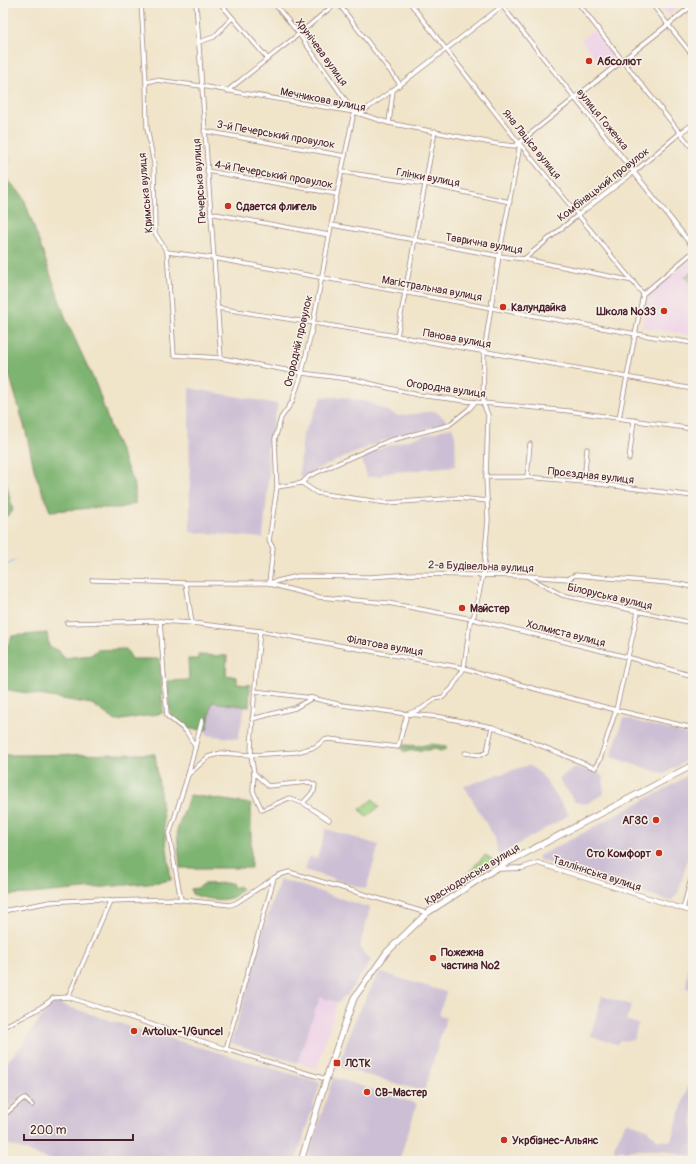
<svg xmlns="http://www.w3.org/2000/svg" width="696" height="1164" font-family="Pangolin,sans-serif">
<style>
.built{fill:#eed0e8}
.industrial{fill:#ccbed4}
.green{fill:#9dd283;stroke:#747857}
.forest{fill:#7eb471;stroke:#646a4e}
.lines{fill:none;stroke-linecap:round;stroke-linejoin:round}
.stream{stroke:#6ab2e2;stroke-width:1}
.minor-casing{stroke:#9d827a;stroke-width:5}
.tertiary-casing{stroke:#9d827a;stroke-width:5.5}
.primary-casing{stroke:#9d827a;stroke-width:7}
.minor{stroke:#fff;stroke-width:3.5}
.tertiary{stroke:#fff;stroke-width:4}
.primary{stroke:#fff;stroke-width:5.5}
.poi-dot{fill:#c8321e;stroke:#f7f3e8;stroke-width:1.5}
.labels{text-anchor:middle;stroke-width:3;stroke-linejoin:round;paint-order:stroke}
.street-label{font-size:11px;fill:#4a1f2b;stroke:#f7f3e8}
.poi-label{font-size:11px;font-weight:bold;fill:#4a1f2b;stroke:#f7f3e8;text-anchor:start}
</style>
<rect width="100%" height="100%" fill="#f7f3e8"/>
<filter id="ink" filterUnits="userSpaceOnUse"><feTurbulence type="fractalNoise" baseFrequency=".025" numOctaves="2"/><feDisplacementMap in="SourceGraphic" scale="8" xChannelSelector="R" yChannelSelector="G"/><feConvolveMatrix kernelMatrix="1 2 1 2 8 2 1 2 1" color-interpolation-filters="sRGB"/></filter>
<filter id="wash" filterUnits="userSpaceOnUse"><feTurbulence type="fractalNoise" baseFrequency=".012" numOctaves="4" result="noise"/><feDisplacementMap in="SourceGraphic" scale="16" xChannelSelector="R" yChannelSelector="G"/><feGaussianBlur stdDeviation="0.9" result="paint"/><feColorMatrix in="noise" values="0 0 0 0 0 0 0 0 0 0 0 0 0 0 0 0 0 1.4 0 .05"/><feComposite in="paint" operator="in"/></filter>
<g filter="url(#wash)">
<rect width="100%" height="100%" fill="#f0e4c9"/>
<!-- built -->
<g class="built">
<polygon points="659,3 684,3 669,15"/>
<polygon points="593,30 614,56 603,66 581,40"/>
<polygon points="693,258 693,336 642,327 647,296"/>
<polygon points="320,997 337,1003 317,1069 297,1062"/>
</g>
<!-- industrial -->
<g class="industrial">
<polygon points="189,388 278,404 267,449 269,475 263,538 190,532"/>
<polygon points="322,397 342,397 368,402 398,416 435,411 445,419 446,423 384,440 315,470 303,477 299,476 303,434"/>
<polygon points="452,427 455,435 456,466 422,469 420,470 395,472 385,473 380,476 367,477 361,457 384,447"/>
<polygon points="212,702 245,707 238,739 206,735"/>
<polygon points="623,718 693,736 693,750 691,758 664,774 611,757"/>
<polygon points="529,765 541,774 569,815 508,850 498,855 495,838 464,786"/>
<polygon points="574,767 599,773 603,778 604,794 586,804 575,802 559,779"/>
<polygon points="693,772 693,839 678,894 670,901 539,860 537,857 669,787"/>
<polygon points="326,829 379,845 366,889 305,870 309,857 317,858"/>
<polygon points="280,879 370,908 360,946 363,953 371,960 347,996 343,997 339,1003 320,997 297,1063 231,1043 253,971 265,924 271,926 265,923"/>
<polygon points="689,958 693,958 693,990 686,988"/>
<polygon points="379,972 446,992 439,1015 446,1018 425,1089 419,1090 339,1067 352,1026"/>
<polygon points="602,996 632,1005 626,1020 638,1024 634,1039 628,1041 620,1040 617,1044 590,1036"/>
<polygon points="53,1002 131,1027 319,1082 320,1084 296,1161 54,1161 7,1144 3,1141 3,1122 30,1096 25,1092 21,1095 21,1098 3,1114 3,1066 25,1042 25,1039"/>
<polygon points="693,1070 693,1158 662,1150 638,1150 615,1151 614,1147 626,1122 647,1129 658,1140 671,1141"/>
<polygon points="333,1077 417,1104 399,1161 307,1161"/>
<polygon points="617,1155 653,1158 654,1155 688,1161 601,1161"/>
</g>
<!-- green -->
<g class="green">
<polygon points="693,271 693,287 685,277"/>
<polygon points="373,799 379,807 366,817 360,809"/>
<polygon points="485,855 494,862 494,865 463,884 461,881"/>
</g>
<!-- forest -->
<g class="forest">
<polygon points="3,135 9,161 3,165"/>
<polygon points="7,179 23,196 67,322 97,387 110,426 135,487 135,504 119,508 93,508 50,511 35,473 26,432 10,377 3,361 3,182"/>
<polygon points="3,470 13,511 3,519"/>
<polygon points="47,633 49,647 58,650 64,658 91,655 97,650 126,649 132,659 160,659 163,713 116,721 92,704 3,689 3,656 12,636"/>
<polygon points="198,655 227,656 226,675 237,677 237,684 250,685 249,707 212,702 207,730 189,729 170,715 167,681 189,680 188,659 198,659"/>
<polygon points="430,744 446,746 446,749 440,751 433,748 429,750 403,751 401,746 403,745 421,746"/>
<polygon points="155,754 171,880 158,882 31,894 3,895 3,755"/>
<polygon points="190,795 251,804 251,868 180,868 177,830"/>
<path d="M231,883l2,5 6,-2 3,3c-3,3 -7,8 -12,9 -11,4 -27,0 -38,-4l-1,-5 7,-1 6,-4z"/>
</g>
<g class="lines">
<!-- stream -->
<polyline class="stream" points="3,567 16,560"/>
</g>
</g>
<g filter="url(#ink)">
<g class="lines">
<!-- minor casing -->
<g class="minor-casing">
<g id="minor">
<polyline points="141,3 146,82 147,128 154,164 155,233 167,252 174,355 221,358 302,373 356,380 418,395 483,403 569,411 693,429"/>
<polyline points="196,3 221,358"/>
<polyline points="220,3 268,59"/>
<polyline points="274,3 299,34 354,112"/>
<polyline points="338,3 400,84"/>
<polyline points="410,3 519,143 643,294"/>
<polyline points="578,3 623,61 693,149"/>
<polyline points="651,3 693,56"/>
<polyline points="199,42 214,37 232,18"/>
<polyline points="146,82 156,80 201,86 354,112 389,123 497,144 515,146 575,98 500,3"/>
<polyline points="227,91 299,34 336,3"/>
<polyline points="389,123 393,90"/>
<polyline points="204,131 345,156"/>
<polyline points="207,171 337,194"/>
<polyline points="342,172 426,184 510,202"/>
<polyline points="210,213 329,235"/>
<polyline points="332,225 415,240 499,256 524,259 633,281"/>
<polyline points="167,252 213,258 636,334 693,343"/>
<polyline points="524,259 578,215 634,172 680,133 693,124"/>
<polyline points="643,294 693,252"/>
<polyline points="217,308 397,336 693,389"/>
<polyline points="397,336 435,131"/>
<polyline points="619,418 643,294"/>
<polyline points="629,459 634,420"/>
<polyline points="486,477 527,477 584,482 693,496"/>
<polyline points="527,477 530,444"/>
<polyline points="584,482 587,449"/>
<polyline points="302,483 317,493 387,503 458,498 488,501"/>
<polyline points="277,487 302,483 309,476 388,441 449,425 469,409 475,402"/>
<polyline points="528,577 562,595 693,623"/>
<polyline points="92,580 186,583 269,583 298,576 370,577 413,574 527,576 568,579 575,575 679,584 693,587"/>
<polyline points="186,583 192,623"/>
<polyline points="269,583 273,548 269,541 277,487 275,439 281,418 292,402 302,373 313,324 337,194 354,112 362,112 393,90 506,3"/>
<polyline points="270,584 319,597 388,603 472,619 627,657 693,676"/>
<polyline points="160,621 167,716 186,731 195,746"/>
<polyline points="67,623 160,621 192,623 260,631 464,668 532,688 616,710 693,728"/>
<path d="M260,631c-4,43 -8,82 -9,124l46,-3 18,-5 9,-7 5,-1 69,8 9,-33 14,-5 14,-10 8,-2 9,-9 12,-20 6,-46 4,-7 9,-40 5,-55 -2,-43 2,-62 -5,-12 1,-51 15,-96 20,-105v-8"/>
<polyline points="254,691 312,698 342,705 407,714 441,717 492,727 510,733 595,768 600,759 616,710 638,612"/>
<polyline points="252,719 295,708 312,698"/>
<polyline points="465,753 481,755 487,752 492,727"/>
<polyline points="254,773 268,786 309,782 315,785 314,791 303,803"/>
<polyline points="188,775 208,757 221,753 251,755 254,773 253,791 262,810 289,798 303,803 329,820"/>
<polyline points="181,900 169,835 188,775 202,720"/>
<polyline points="683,909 693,872"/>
<polyline points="3,911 50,902 98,899 110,901 173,899 230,905 236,903 274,878 279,875 289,872 427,913"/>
<polyline points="68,997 110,901"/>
<path d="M3,1027c16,-9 37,-16 50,-29l15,-1 158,52 100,30"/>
<polyline points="226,1049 274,878"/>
<polyline points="3,1116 24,1098 32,1105"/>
</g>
</g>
<!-- tertiary casing -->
<g class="tertiary-casing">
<g id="tertiary">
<polyline points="693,5 575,98 693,247"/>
<polyline points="496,869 522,868 538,863 693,912"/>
</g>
</g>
<!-- primary casing -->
<g class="primary-casing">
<polyline id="primary" points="301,1161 329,1070 354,998 387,952 427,913 495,869 693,765"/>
</g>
<!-- minor -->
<use href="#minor" class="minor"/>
<!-- tertiary -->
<use href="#tertiary" class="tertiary"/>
<!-- primary -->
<use href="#primary" class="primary"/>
</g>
</g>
<!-- markers -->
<g class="poi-dot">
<circle cx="589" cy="61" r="4"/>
<circle cx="228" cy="206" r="4"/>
<circle cx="503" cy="307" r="4"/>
<circle cx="664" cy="311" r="4"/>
<circle cx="462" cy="608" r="4"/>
<circle cx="656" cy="820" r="4"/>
<circle cx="659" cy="853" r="4"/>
<circle cx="433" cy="958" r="4"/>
<circle cx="134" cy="1031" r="4"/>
<rect x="333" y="1059" width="8" height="8" rx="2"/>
<circle cx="367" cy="1092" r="4"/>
<circle cx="504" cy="1140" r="4"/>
</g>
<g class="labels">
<!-- street labels -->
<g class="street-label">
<text transform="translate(322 52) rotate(54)" y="4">Хрунічева вулиця</text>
<text transform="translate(323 99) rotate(11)" y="4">Мечникова вулиця</text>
<text transform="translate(603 119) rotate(51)" y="4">вулиця Гоженка</text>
<text transform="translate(276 134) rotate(10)" y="4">3-й Печерський провулок</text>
<text transform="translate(532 144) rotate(51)" y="4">Яна Лаціса вулиця</text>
<text transform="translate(274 174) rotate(10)" y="4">4-й Печерський провулок</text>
<text transform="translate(428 177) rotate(10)" y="4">Глінки вулиця</text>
<text transform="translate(199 181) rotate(-94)" y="4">Печерська вулиця</text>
<text transform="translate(603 184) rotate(-38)" y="4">Комбінацький провулок</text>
<text transform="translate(145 193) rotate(-95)" y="4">Кримська вулиця</text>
<text transform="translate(484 243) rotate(10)" y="4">Таврична вулиця</text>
<text transform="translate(432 288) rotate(10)" y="4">Магістральная вулиця</text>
<text transform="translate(457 338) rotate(10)" y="4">Панова вулиця</text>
<text transform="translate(298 341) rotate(-77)" y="4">Огородній провулок</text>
<text transform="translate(446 388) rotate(8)" y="4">Огородна вулиця</text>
<text transform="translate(591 475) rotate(6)" y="4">Проєздная вулиця</text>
<text transform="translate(481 566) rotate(2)" y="4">2-а Будівельна вулиця</text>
<text transform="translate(610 596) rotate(13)" y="4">Білоруська вулиця</text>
<text transform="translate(566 633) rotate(14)" y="4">Холмиста вулиця</text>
<text transform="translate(385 645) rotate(10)" y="4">Філатова вулиця</text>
<text transform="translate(597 873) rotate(18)" y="4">Талліннська вулиця</text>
<text transform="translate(472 874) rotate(-31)" y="4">Краснодонська вулиця</text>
</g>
<!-- poi labels -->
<g class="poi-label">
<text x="597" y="65">Абсолют</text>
<text x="236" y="210">Сдается флигель</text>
<text x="511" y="311">Калундайка</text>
<text x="656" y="315" text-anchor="end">Школа №33</text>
<text x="470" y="612">Майстер</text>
<text x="648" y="824" text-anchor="end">АГЗС</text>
<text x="651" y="857" text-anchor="end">Сто Комфорт</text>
<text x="441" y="956">Пожежна<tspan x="441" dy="13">частина №2</tspan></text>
<text x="142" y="1035">Avtolux-1/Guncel</text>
<text x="345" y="1067">ЛСТК</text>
<text x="375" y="1096">СВ-Мастер</text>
<text x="512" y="1144">Укрбiзнес-Альянс</text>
</g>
</g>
<!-- margin -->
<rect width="696" height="1164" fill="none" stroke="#f7f3e8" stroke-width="16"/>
<!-- scale -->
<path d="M24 1134v6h109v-6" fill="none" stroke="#4a1f2b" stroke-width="2"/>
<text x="30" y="1134" font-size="12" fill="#4a1f2b" stroke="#f7f3e8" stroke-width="3" paint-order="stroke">200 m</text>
</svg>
